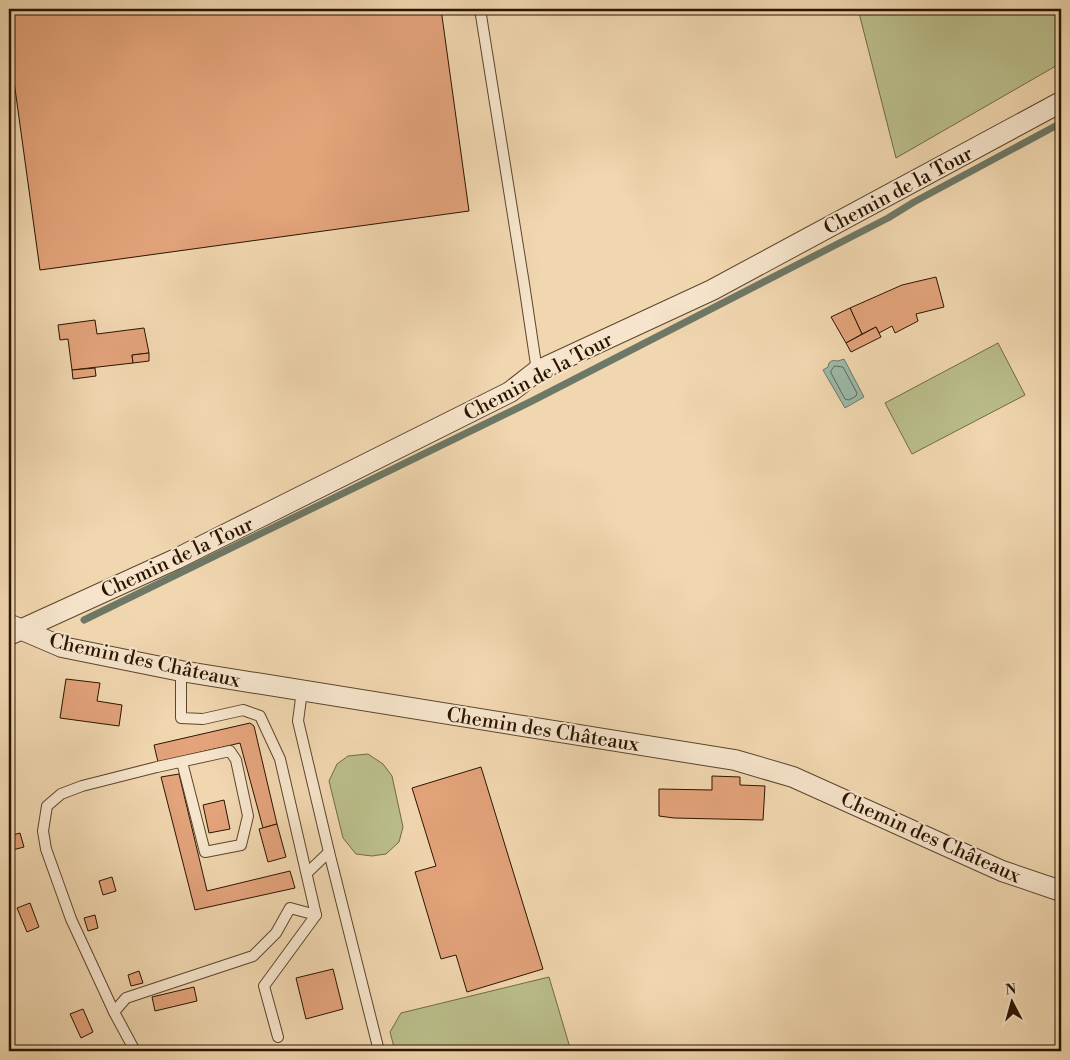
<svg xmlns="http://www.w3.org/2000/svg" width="1070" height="1060" font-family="'Libre Bodoni',serif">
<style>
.green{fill:#babe8b;stroke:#726946}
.water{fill:#9bbaaa;stroke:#6e7866}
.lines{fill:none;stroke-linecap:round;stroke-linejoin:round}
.shore{stroke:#636755;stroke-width:1}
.stream{stroke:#6e7866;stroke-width:7}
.building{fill:#e3a37b;stroke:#2b1400}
.lane-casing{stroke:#5c452c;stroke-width:12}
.street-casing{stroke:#5c452c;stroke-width:22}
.lane{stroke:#f6e5cc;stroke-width:10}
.street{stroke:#f6e5cc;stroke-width:20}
.labels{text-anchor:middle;stroke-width:4;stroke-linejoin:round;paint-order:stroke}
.street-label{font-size:20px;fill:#2b1400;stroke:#f6e5cc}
</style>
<rect width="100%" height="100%" fill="#f1d7b0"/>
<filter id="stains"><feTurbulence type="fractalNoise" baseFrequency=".004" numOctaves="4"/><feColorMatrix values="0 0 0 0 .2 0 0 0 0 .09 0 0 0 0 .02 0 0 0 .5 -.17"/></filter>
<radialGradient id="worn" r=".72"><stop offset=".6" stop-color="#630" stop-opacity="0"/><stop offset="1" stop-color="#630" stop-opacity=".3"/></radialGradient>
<!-- green -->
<g class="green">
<polygon points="858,9 1061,9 1061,63 896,158"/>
<polygon points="998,343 1025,395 912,454 885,403"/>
<polygon points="368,754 383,764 392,776 403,827 399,842 386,854 372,856 356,854 343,838 329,781 337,764 348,756"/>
<polygon points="549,977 571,1051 395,1051 390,1032 401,1013"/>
</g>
<!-- water -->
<path class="water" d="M844,359l20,38 -19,11 -22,-38 5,-3 1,-4c3,-3 5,-3 9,-2z"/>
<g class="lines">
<!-- shore -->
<polygon class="shore" points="835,366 843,367 857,393 856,396 849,400 845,399 831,373 831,371"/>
<!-- stream -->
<polyline class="stream" points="84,620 532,401 888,218 914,202 1061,123"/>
</g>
<!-- building -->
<g class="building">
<polygon points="9,9 441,9 469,211 40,270 9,45"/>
<polygon points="936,277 944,307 916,314 918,321 895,333 892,326 879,333 876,327 862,334 850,308 902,285"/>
<polygon points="850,308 862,334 846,343 831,317"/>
<polygon points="95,320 97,334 144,328 149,353 132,355 133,363 72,370 68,339 60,340 58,325"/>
<polygon points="876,327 881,337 851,352 846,343"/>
<polygon points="149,353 149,361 133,363 132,355"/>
<polygon points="95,368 96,376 73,379 72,370"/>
<polygon points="66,679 100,683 97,701 122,705 119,726 60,718"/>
<polygon points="250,723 254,726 277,824 263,828 240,743 158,762 154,745"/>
<polygon points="481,767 543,969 467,992 456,955 441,959 415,872 436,866 412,788"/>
<polygon points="179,774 207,891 290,871 295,888 195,910 161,777"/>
<polygon points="712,776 740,777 740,785 765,786 763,820 674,818 659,816 659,789 712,790"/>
<polygon points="224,800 230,829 209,833 203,805"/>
<polygon points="277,824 286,857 268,862 259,829"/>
<polygon points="20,833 24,847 9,851 9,836"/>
<polygon points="112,877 116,891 103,895 99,881"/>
<polygon points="30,903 39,927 27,932 17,908"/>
<polygon points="95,915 98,928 88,931 84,918"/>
<polygon points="333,969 343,1009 306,1019 296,978"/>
<polygon points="139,971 143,983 131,986 128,975"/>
<polygon points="194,987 197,1001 155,1011 152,997"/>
<polygon points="83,1009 93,1032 81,1038 70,1014"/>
</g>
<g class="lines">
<!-- lane casing -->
<g class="lane-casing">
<g id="lane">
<polyline points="480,9 524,284 537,371"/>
<polyline points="181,671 181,718 203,719 243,710 260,716 280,759 316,915 264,986 278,1037"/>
<polyline points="302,691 298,721 329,852 307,873"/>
<polyline points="182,762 205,852 241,845 248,816 236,760 230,751 157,767 82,786 61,794 47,806 43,831 46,849 71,919 114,1012 126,998 253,956 276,933 290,908 316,915"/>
<polyline points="329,852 379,1051"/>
<polyline points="114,1012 135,1051"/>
</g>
</g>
<!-- street casing -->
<g class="street-casing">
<g id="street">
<polyline points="13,626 62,647 181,671 735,760 793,777 1002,871 1061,891"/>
<polyline points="9,635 176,559 510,392 537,371 712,290 1061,102"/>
</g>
</g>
<!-- lane -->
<use href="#lane" class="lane"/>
<!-- street -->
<use href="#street" class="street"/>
</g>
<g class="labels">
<!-- street labels -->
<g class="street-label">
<text transform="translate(898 190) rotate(-28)" y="7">Chemin de la Tour</text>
<text transform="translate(538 376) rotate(-28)" y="7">Chemin de la Tour</text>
<text transform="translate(177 557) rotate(-25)" y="7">Chemin de la Tour</text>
<text transform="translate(145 660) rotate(12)" y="7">Chemin des Châteaux</text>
<text transform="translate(543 729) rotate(9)" y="7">Chemin des Châteaux</text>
<text transform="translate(931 837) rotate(24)" y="7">Chemin des Châteaux</text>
</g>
</g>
<!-- margin -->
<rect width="1070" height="1060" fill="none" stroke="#f1d7b0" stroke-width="30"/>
<rect x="10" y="10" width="1050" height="1040" fill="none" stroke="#2b1400" stroke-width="2.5"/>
<rect x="15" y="15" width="1040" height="1030" fill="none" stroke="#2b1400"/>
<!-- north arrow -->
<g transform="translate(1012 1002) rotate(354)" stroke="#f6e5cc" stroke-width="4" paint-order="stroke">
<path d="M0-4L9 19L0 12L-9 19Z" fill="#2b1400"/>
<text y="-8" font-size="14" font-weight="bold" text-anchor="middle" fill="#2b1400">N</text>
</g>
<rect width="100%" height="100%" filter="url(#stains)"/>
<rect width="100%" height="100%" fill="url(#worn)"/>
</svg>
